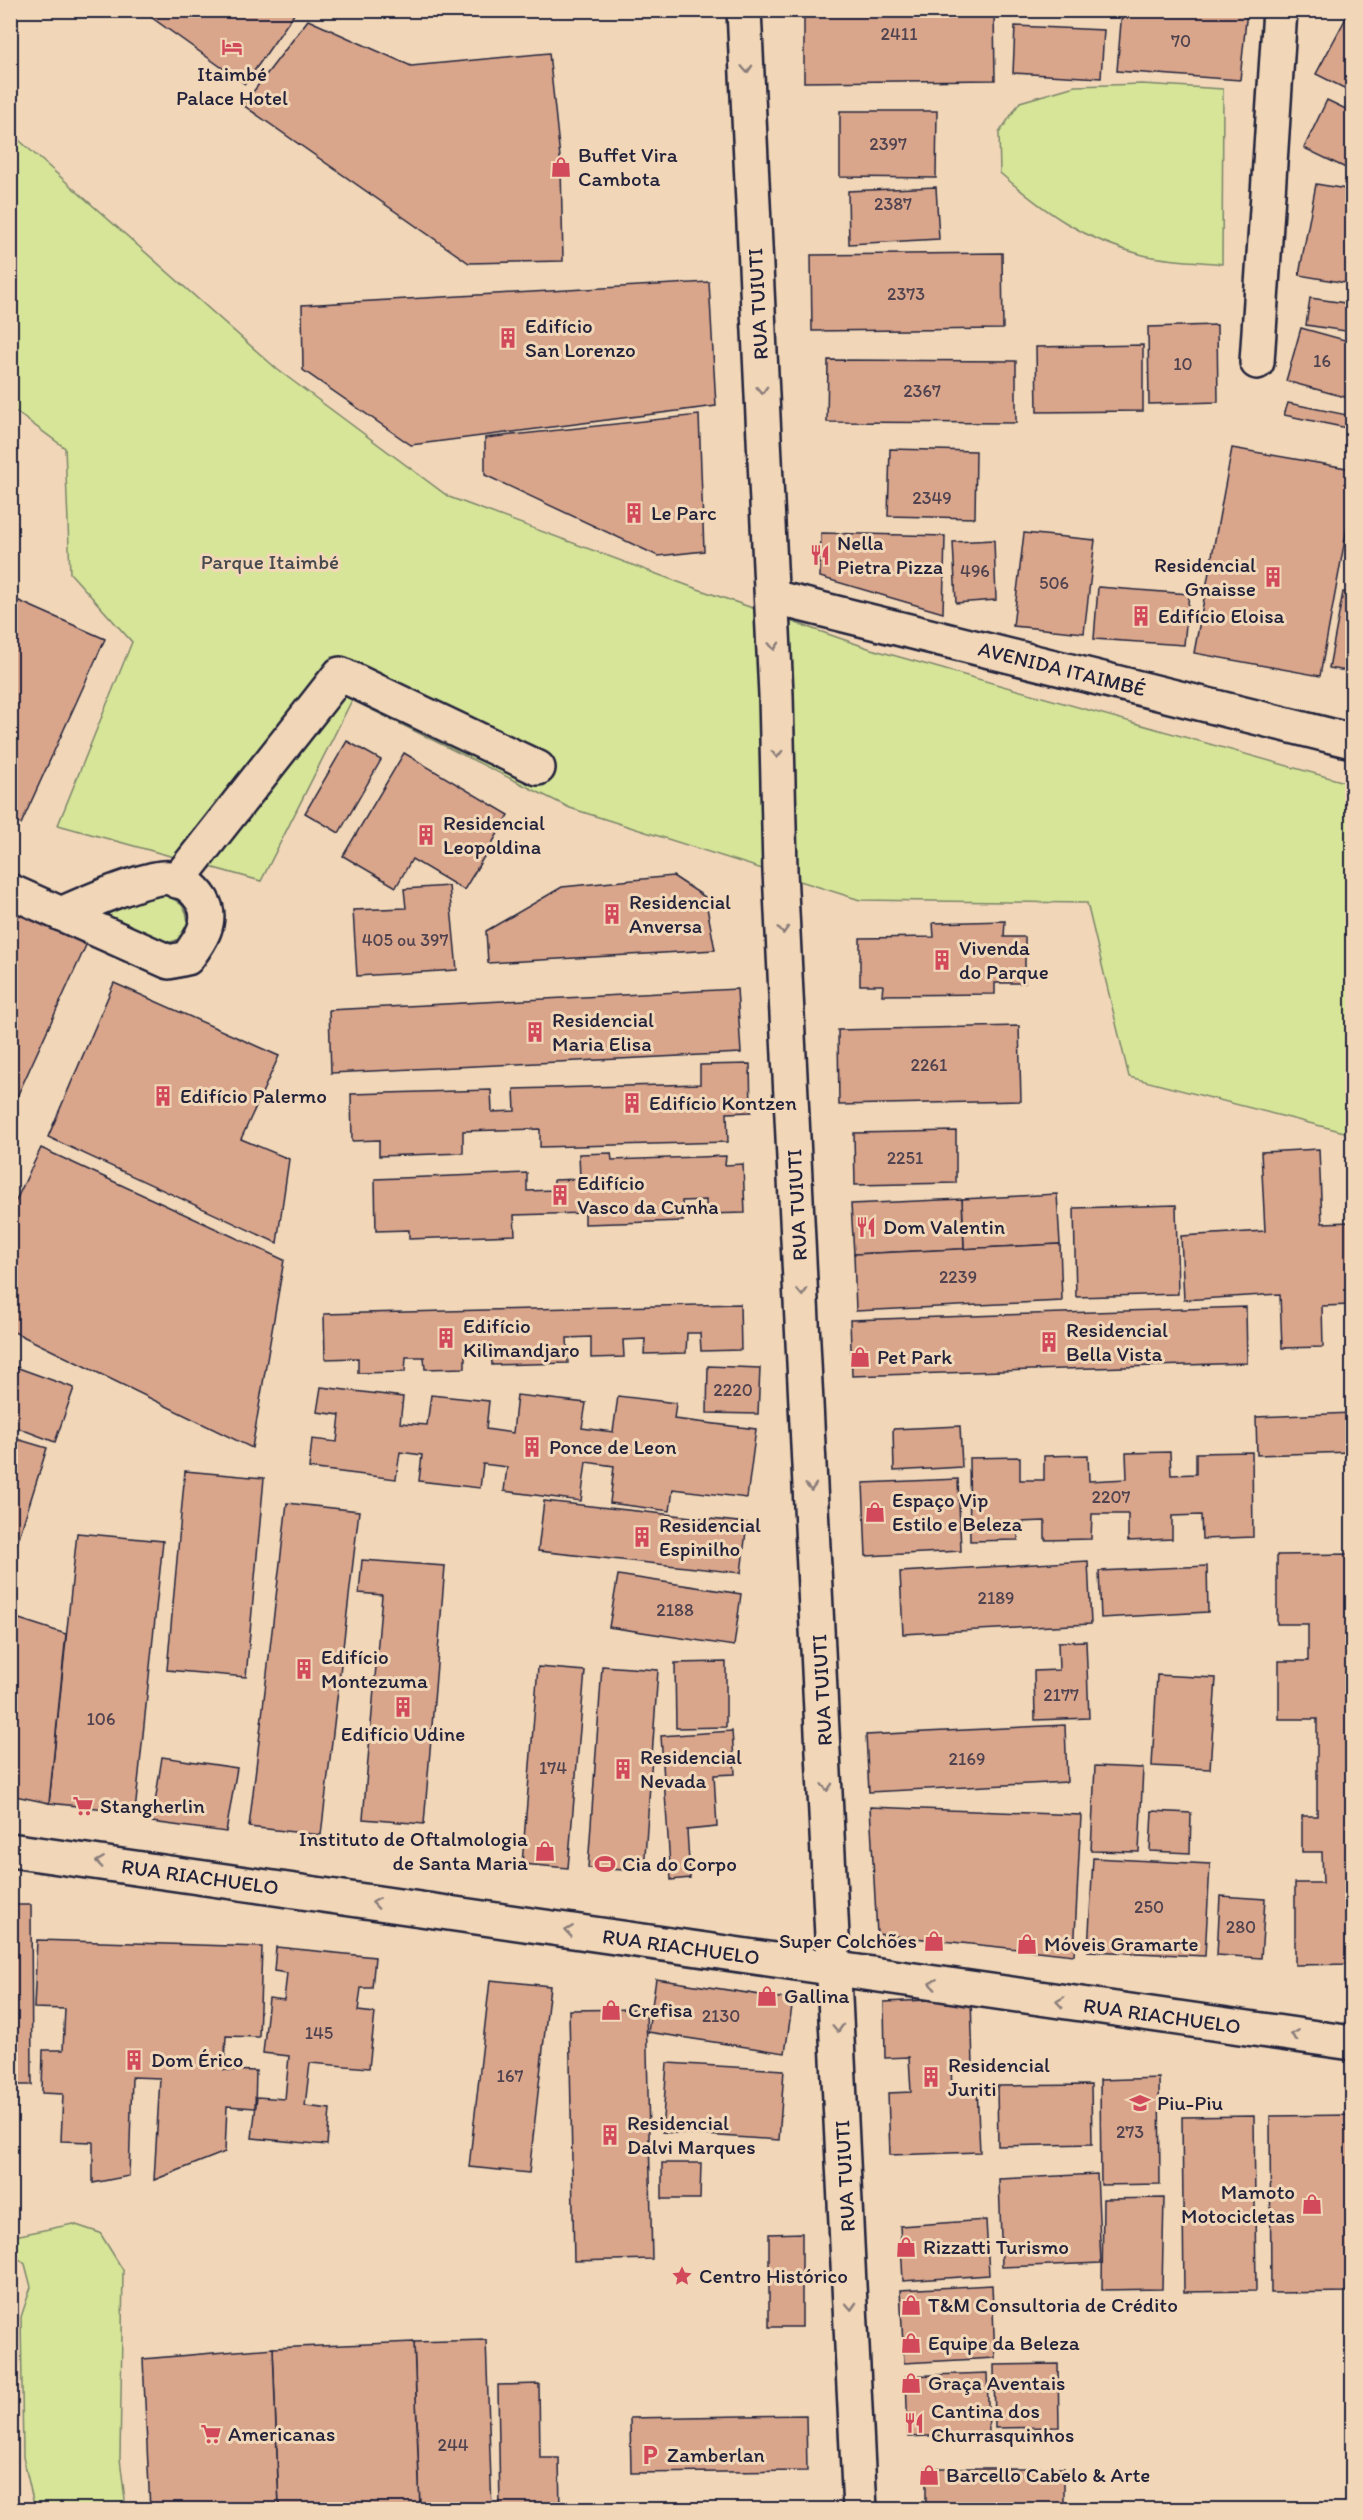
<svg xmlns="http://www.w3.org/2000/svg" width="1363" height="2520" font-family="Itim,sans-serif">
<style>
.green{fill:#d6e598;stroke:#7c846a;stroke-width:1.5}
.building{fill:#d9a68c;stroke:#22223b;stroke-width:1.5}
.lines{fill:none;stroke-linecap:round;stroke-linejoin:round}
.minor-casing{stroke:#22223b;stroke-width:38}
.minor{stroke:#f1d7b8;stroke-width:33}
.oneway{stroke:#8a7c7a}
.labels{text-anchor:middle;stroke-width:6;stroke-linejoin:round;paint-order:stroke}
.number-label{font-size:18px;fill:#50434f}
.poi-label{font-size:21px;fill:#22223b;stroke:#f1d7b8;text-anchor:start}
.street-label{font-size:21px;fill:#22223b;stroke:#f1d7b8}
.park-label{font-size:21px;fill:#46494e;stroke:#f1d7b8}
</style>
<rect width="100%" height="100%" fill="#f1d7b8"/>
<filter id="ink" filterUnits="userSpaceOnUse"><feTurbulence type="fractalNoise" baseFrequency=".0167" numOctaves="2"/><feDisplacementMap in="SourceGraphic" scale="12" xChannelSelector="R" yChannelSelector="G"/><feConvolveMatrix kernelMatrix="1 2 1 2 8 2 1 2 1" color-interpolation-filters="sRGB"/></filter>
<g filter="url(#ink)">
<!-- green -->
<g class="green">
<path d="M1142,84l81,5 -1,175c-25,-3 -54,-3 -79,-9 -59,-15 -98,-43 -143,-82l-1,-40 21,-31 55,-16z"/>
<polygon points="11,133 278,370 449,497 689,586 871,649 1352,784 1352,1134 1129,1077 1087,903 860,900 570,808 352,700 261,881 58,825 132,642 70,573 65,448 11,408"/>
<path d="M162,893c21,11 28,14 25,40 -10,8 -17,11 -30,9l-57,-31z"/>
<polygon points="73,2224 100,2233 123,2270 120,2458 126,2509 35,2509 23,2457 21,2317 31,2287 25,2264 11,2252 11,2233 15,2236"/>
</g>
<!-- building -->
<g class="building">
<polygon points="141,10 297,10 245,84"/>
<polygon points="804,10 994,10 995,80 804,82"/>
<polygon points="1122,10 1247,10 1240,80 1117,71"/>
<polygon points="1347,16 1352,19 1352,92 1316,74"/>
<polygon points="308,20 411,66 549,53 561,167 563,261 469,263 243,105"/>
<polygon points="1015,26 1104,30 1101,78 1013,73"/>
<polygon points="1327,100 1352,112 1352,171 1304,148"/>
<polygon points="840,111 937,111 936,178 840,177"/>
<polygon points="1316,184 1352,190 1352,284 1299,275"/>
<polygon points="936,187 939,239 849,244 848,191"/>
<polygon points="1002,253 1003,329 812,331 811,255"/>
<polygon points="709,282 716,406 411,445 303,370 302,305"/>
<polygon points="1310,298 1352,304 1352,332 1306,325"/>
<polygon points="1217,325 1218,402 1149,404 1148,327"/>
<polygon points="1301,328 1352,342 1352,399 1286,381"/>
<polygon points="1143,345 1143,411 1037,412 1036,347"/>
<polygon points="828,360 1016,361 1016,423 827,422"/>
<polygon points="1288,403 1352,416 1352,429 1284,415"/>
<polygon points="699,415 704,551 658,556 485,475 485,438"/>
<polygon points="1232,448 1352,469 1352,501 1320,676 1194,653"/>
<polygon points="890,449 976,451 975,518 888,516"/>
<polygon points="821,533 945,536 943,613 820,577"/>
<polygon points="1024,533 1095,540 1084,633 1013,626"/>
<polygon points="994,540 996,600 956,603 953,542"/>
<polygon points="1098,587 1189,594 1184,645 1094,639"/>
<polygon points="1343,592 1352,593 1352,672 1329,668"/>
<polygon points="10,597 105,639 21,824 10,820"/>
<polygon points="347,741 381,760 339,833 305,813"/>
<polygon points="404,753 509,815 464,890 412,859 396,887 343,856"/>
<polygon points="673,876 705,897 715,950 488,963 486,931 562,887"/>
<polygon points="449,886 457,970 357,976 353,910 406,908 404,889"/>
<polygon points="10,907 88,941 10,1112"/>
<polygon points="1005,921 1004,937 1025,937 1025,983 995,983 995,994 882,995 883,985 860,985 860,938 934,937 933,923"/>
<polygon points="114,983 279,1056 241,1139 289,1159 277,1243 48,1137"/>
<polygon points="737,989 741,1053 331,1073 329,1010"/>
<polygon points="1019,1026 1021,1101 839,1105 838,1030"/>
<polygon points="750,1064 751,1112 727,1113 728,1142 540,1147 540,1129 463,1131 463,1153 379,1156 379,1140 352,1141 351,1094 491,1090 492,1112 515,1111 514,1089 700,1084 700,1065"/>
<polygon points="956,1131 956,1183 855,1185 854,1133"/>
<polygon points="41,1148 284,1260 252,1448 10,1330 10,1213"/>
<polygon points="1319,1149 1322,1223 1352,1222 1352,1305 1322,1306 1323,1347 1282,1348 1280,1294 1184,1300 1181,1236 1265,1231 1261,1152"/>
<polygon points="611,1153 612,1160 726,1156 725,1165 743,1164 745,1213 706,1214 706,1200 682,1201 683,1221 585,1224 585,1213 514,1215 515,1235 409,1239 409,1230 376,1231 375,1179 527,1173 527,1191 554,1190 554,1180 580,1179 579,1154"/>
<polygon points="1057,1194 1060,1244 964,1249 962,1199"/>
<polygon points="962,1199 964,1249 854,1254 851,1204"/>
<polygon points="1176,1205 1178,1294 1076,1297 1074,1208"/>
<polygon points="1060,1244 1062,1301 856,1311 854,1254"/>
<polygon points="740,1304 741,1350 701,1351 700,1333 687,1333 686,1353 644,1354 645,1339 623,1340 624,1357 591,1358 591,1337 567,1338 568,1363 492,1365 491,1345 465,1346 465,1368 425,1369 424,1357 406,1357 405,1372 358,1373 358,1358 325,1359 324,1314"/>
<polygon points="1246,1307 1247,1363 852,1376 850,1320"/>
<polygon points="10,1365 74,1388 55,1442 10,1425"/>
<polygon points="708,1366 760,1368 758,1414 707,1413"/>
<polygon points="321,1387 403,1397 400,1423 427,1425 431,1395 489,1401 486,1429 513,1433 517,1395 586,1403 582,1428 613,1432 618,1396 676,1403 674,1419 756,1429 747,1498 673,1489 670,1511 610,1503 614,1466 586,1462 581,1501 504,1491 507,1467 483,1464 480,1488 419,1481 422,1455 400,1452 396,1479 309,1468 312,1439 337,1442 340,1415 317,1412"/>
<polygon points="1352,1413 1352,1452 1257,1455 1256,1417"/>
<polygon points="960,1426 962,1467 894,1471 893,1429"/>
<polygon points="10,1437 47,1448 10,1566"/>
<polygon points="1170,1452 1171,1475 1196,1474 1196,1453 1252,1452 1253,1537 1202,1539 1201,1515 1172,1516 1172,1539 1128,1541 1128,1514 1092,1514 1091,1539 1045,1540 1045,1521 1018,1522 1018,1540 970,1541 969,1458 1020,1457 1020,1480 1044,1480 1044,1456 1088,1455 1089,1481 1127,1479 1126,1453"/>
<polygon points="185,1471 264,1478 246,1677 167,1670"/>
<polygon points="958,1479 961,1551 866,1556 863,1483"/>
<polygon points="544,1501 747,1523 741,1573 538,1551"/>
<polygon points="287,1503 359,1511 321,1835 249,1827"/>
<polygon points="77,1533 163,1541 135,1812 49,1803"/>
<polygon points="1352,1554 1352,1964 1295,1965 1295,1883 1323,1883 1322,1852 1302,1852 1302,1816 1317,1816 1317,1719 1279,1719 1279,1661 1308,1661 1308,1624 1277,1624 1277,1555"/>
<polygon points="362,1560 445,1566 424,1824 363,1819 382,1595 359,1593"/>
<polygon points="1088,1561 1091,1624 903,1634 900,1572"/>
<polygon points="1207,1566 1208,1612 1101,1618 1099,1571"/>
<polygon points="618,1575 741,1594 734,1646 609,1627"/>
<polygon points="10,1616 66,1634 49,1803 10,1795"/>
<polygon points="1086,1641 1089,1718 1035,1720 1034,1671 1059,1670 1058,1642"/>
<polygon points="726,1662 726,1727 676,1728 675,1663"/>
<polygon points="602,1666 658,1670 644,1871 588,1868"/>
<polygon points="538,1667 585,1671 568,1868 522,1864"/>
<polygon points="1157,1675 1216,1678 1210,1769 1152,1766"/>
<polygon points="1065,1725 1067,1782 869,1792 866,1735"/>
<polygon points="732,1731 735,1774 714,1775 717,1827 687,1830 690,1878 671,1880 661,1736"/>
<polygon points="162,1757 237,1768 226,1832 152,1822"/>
<polygon points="1095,1766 1143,1768 1139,1852 1091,1851"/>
<polygon points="870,1807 1081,1815 1074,1955 877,1934"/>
<polygon points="1152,1811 1191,1813 1190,1853 1150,1851"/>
<polygon points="1093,1858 1210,1864 1205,1956 1088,1951"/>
<polygon points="1220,1896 1265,1899 1261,1958 1217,1955"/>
<polygon points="10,1905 31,1905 32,2085 10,2085"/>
<polygon points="37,1940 262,1947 259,2037 226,2036 224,2070 256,2071 255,2108 227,2106 225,2152 154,2180 160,2078 132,2077 129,2176 93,2183 93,2142 61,2141 63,2094 42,2093 43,2050 63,2050 65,2009 34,2008"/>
<polygon points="276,1947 375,1957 372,1988 361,1988 358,2011 375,2013 369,2068 310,2063 305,2106 330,2109 327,2145 252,2138 257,2097 285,2099 289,2056 263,2053 269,1998 284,2000 287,1973 274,1971"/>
<polygon points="656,1979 793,2000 785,2053 648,2032"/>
<polygon points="490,1980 550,1986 529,2173 469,2167"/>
<polygon points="971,1998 973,2066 951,2066 952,2090 977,2088 980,2152 890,2155 888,2093 911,2092 909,2057 885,2058 884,2002"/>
<polygon points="646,2009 652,2259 574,2261 569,2010"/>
<polygon points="667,2063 784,2070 779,2140 662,2132"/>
<polygon points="1159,2078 1160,2184 1101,2185 1100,2080"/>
<polygon points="1091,2085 1092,2144 998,2146 997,2086"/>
<polygon points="1352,2115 1352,2292 1271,2293 1270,2116"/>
<polygon points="1254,2116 1256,2291 1184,2292 1182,2117"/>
<polygon points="662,2163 701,2163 700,2199 662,2199"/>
<polygon points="1097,2174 1101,2263 1002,2267 999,2179"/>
<polygon points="1164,2198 1162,2289 1102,2290 1103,2199"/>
<polygon points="986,2220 989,2275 903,2281 900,2226"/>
<polygon points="802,2233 802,2327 769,2327 769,2234"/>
<polygon points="992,2285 995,2358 904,2363 900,2290"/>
<polygon points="486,2340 492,2510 420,2510 414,2342"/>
<polygon points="414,2342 420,2510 279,2510 273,2348"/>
<polygon points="273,2348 279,2510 150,2510 143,2359"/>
<polygon points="1058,2364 1059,2427 995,2428 994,2365"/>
<polygon points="987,2373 989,2433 908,2437 906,2376"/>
<polygon points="539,2384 540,2458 559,2458 560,2510 500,2510 498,2385"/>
<polygon points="806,2415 807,2471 631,2473 630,2418"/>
<rect x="926" y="2468" width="138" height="42"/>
</g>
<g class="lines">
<!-- minor casing -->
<g class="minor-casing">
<g id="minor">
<polyline points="744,10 776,695 780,871 860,2510"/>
<polyline points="1257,362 1280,10"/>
<polyline points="772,597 1352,741"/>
<polyline points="177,881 340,674 538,768"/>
<path d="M10,891l159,71 18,-4c12,-16 28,-37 15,-58 -8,-12 -17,-19 -32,-22 -19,-4 -89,27 -109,36"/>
<polyline points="10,1850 1352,2043"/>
</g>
</g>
<!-- minor -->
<use href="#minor" class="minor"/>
</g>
<!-- one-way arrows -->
<defs><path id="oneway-chevron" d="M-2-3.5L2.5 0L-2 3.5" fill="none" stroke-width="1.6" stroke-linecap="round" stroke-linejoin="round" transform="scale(1.5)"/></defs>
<g class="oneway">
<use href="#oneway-chevron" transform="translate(747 69) rotate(87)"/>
<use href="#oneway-chevron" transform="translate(762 390) rotate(87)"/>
<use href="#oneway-chevron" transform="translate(774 646) rotate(87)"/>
<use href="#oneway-chevron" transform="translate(777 754) rotate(89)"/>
<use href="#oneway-chevron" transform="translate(783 930) rotate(87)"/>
<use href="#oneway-chevron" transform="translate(802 1292) rotate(87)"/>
<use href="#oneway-chevron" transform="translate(811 1487) rotate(87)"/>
<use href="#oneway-chevron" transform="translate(827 1787) rotate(87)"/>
<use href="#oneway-chevron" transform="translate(100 1862) rotate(-172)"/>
<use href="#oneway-chevron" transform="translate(376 1903) rotate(-172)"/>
<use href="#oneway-chevron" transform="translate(569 1931) rotate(-172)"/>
<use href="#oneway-chevron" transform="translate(933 1984) rotate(-172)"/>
<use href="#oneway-chevron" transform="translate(1060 2002) rotate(-172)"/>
<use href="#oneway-chevron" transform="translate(838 2028) rotate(87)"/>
<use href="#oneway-chevron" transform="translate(1295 2035) rotate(-172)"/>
<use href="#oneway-chevron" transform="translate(851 2306) rotate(87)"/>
</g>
</g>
<!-- icons -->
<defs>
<g id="hotel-bare" transform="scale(1.62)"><path d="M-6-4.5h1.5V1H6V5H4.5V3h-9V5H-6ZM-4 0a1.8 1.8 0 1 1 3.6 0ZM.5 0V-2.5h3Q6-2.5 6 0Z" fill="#d1495b" stroke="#f1d7b8" stroke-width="2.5" paint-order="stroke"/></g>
<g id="shop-bare" transform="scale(1.62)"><path d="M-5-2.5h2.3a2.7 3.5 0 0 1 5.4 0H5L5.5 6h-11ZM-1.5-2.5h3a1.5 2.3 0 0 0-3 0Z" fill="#d1495b" stroke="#f1d7b8" stroke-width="2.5" paint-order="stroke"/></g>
<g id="building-bare" transform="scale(1.62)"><path d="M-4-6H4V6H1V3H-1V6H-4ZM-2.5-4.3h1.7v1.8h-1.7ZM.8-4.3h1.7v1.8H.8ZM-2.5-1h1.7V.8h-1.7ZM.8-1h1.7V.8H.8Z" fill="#d1495b" stroke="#f1d7b8" stroke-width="2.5" paint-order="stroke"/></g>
<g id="restaurant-bare" transform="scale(1.62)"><path d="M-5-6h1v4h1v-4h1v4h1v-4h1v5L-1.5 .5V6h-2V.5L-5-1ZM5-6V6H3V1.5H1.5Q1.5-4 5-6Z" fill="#d1495b" stroke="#f1d7b8" stroke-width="2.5" paint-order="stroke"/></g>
<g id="supermarket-bare" transform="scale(1.62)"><path d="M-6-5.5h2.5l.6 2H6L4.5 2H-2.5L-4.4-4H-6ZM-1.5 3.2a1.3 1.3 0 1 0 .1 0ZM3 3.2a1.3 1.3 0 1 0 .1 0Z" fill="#d1495b" stroke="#f1d7b8" stroke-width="2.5" paint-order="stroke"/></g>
<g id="stadium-bare" transform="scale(1.62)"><path d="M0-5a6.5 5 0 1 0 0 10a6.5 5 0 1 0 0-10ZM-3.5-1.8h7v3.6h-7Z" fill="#d1495b" stroke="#f1d7b8" stroke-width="2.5" paint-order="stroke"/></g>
<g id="school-bare" transform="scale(1.62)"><path d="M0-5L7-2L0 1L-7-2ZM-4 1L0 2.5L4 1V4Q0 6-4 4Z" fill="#d1495b" stroke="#f1d7b8" stroke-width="2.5" paint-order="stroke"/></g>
<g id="sight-bare" transform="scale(1.62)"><path d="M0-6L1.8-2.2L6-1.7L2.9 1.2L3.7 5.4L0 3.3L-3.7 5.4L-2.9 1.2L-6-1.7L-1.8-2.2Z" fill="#d1495b" stroke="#f1d7b8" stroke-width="2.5" paint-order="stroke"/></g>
<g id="parking-bare" transform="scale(1.62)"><path d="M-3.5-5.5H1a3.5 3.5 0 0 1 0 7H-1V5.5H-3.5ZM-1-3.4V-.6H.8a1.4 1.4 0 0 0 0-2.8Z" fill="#d1495b" stroke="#f1d7b8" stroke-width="2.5" paint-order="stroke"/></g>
</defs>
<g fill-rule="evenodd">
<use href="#hotel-bare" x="232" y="47"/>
<use href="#shop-bare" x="561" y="167"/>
<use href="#building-bare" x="508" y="338"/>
<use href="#building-bare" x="634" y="513"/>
<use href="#restaurant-bare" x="820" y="555"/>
<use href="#building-bare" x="1273" y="577"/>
<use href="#building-bare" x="1141" y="616"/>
<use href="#building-bare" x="426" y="835"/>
<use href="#building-bare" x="612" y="914"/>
<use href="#building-bare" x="942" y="960"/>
<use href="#building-bare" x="535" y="1032"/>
<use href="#building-bare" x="163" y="1096"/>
<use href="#building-bare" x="632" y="1103"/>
<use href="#building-bare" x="560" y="1195"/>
<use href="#restaurant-bare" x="866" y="1227"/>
<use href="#building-bare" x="446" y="1338"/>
<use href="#building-bare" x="1049" y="1342"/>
<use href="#shop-bare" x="860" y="1357"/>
<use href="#building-bare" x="532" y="1447"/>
<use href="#shop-bare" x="875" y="1512"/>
<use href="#building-bare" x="642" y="1537"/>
<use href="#building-bare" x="304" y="1669"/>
<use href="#building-bare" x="403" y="1707"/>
<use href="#building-bare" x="623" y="1769"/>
<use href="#supermarket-bare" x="83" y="1806"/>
<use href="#shop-bare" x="545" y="1851"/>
<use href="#stadium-bare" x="605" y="1864"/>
<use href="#shop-bare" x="934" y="1941"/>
<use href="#shop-bare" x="1027" y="1944"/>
<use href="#shop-bare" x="767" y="1996"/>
<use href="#shop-bare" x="611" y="2010"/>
<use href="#building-bare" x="134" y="2060"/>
<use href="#building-bare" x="931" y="2077"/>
<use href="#school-bare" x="1140" y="2103"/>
<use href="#building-bare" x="610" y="2135"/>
<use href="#shop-bare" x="1312" y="2204"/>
<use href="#shop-bare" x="906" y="2247"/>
<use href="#sight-bare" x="682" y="2276"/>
<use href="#shop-bare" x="911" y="2305"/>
<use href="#shop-bare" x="911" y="2343"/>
<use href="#shop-bare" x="911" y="2383"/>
<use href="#restaurant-bare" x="914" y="2423"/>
<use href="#supermarket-bare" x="211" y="2434"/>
<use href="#parking-bare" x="650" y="2455"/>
<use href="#shop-bare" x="929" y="2475"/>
</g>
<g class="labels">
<!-- number labels -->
<g class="number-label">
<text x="899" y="40">2411</text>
<text x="1181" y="47">70</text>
<text x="888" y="150">2397</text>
<text x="893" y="210">2387</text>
<text x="906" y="300">2373</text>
<text x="1322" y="367">16</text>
<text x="1183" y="370">10</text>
<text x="922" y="397">2367</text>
<text x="932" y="504">2349</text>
<text x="975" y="577">496</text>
<text x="1054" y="589">506</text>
<text x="405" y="946">405 ou 397</text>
<text x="929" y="1071">2261</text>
<text x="905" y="1164">2251</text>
<text x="958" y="1283">2239</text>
<text x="733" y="1396">2220</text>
<text x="1111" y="1503">2207</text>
<text x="996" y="1604">2189</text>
<text x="675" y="1616">2188</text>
<text x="1061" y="1701">2177</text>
<text x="101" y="1725">106</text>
<text x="967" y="1765">2169</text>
<text x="553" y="1774">174</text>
<text x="1149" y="1913">250</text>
<text x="1241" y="1933">280</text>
<text x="721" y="2022">2130</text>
<text x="319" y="2039">145</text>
<text x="510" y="2082">167</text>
<text x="1130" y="2138">273</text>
<text x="453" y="2451">244</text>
</g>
<!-- poi labels -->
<g class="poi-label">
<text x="232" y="81" text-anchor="middle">Itaimbé<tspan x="232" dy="24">Palace Hotel</tspan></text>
<text x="578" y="162">Buffet Vira<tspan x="578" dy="24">Cambota</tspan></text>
<text x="525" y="333">Edifício<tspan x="525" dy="24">San Lorenzo</tspan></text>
<text x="651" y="520">Le Parc</text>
<text x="837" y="550">Nella<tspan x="837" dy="24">Pietra Pizza</tspan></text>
<text x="1256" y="572" text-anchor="end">Residencial<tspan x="1256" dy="24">Gnaisse</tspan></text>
<text x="1158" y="623">Edifício Eloisa</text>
<text x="443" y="830">Residencial<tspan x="443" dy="24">Leopoldina</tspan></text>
<text x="629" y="909">Residencial<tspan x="629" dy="24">Anversa</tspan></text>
<text x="959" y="955">Vivenda<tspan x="959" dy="24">do Parque</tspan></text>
<text x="552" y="1027">Residencial<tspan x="552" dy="24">Maria Elisa</tspan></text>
<text x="180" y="1103">Edifício Palermo</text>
<text x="649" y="1110">Edifício Kontzen</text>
<text x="577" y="1190">Edifício<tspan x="577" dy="24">Vasco da Cunha</tspan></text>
<text x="883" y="1234">Dom Valentin</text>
<text x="463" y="1333">Edifício<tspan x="463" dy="24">Kilimandjaro</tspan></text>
<text x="1066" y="1337">Residencial<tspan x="1066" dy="24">Bella Vista</tspan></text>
<text x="877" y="1364">Pet Park</text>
<text x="549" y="1454">Ponce de Leon</text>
<text x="892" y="1507">Espaço Vip<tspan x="892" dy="24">Estilo e Beleza</tspan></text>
<text x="659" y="1532">Residencial<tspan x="659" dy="24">Espinilho</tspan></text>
<text x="321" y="1664">Edifício<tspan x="321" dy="24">Montezuma</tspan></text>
<text x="403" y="1741" text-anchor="middle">Edifício Udine</text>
<text x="640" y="1764">Residencial<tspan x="640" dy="24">Nevada</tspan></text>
<text x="100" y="1813">Stangherlin</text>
<text x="528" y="1846" text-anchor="end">Instituto de Oftalmologia<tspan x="528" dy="24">de Santa Maria</tspan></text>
<text x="622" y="1871">Cia do Corpo</text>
<text x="917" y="1948" text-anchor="end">Super Colchões</text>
<text x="1044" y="1951">Móveis Gramarte</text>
<text x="784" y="2003">Gallina</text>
<text x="628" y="2017">Crefisa</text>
<text x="151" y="2067">Dom Érico</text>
<text x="948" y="2072">Residencial<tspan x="948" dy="24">Juriti</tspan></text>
<text x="1157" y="2110">Piu-Piu</text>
<text x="627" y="2130">Residencial<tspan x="627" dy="24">Dalvi Marques</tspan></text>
<text x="1295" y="2199" text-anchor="end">Mamoto<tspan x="1295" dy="24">Motocicletas</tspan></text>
<text x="923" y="2254">Rizzatti Turismo</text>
<text x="699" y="2283">Centro Histórico</text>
<text x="928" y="2312">T&amp;M Consultoria de Crédito</text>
<text x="928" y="2350">Equipe da Beleza</text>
<text x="928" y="2390">Graça Aventais</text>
<text x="931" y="2418">Cantina dos<tspan x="931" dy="24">Churrasquinhos</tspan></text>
<text x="228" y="2441">Americanas</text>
<text x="667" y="2462">Zamberlan</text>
<text x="946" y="2482">Barcello Cabelo &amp; Arte</text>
</g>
<!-- street labels -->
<g class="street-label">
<text transform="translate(758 304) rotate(-93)" y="7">RUA TUIUTI</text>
<text transform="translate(1062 669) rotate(14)" y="7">AVENIDA ITAIMBÉ</text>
<text transform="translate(797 1205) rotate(-93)" y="7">RUA TUIUTI</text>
<text transform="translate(822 1690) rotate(-93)" y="7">RUA TUIUTI</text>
<text transform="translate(200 1877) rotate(8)" y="7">RUA RIACHUELO</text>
<text transform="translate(681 1947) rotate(8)" y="7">RUA RIACHUELO</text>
<text transform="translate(1162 2016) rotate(8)" y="7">RUA RIACHUELO</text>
<text transform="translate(845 2176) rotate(-93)" y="7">RUA TUIUTI</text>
</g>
<!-- park labels -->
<g class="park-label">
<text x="270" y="569">Parque Itaimbé</text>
</g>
</g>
<!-- margin -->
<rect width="1363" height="2520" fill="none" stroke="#f1d7b8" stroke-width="36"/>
<rect x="18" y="18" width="1327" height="2484" fill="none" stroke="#22223b" stroke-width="2" filter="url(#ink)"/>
</svg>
